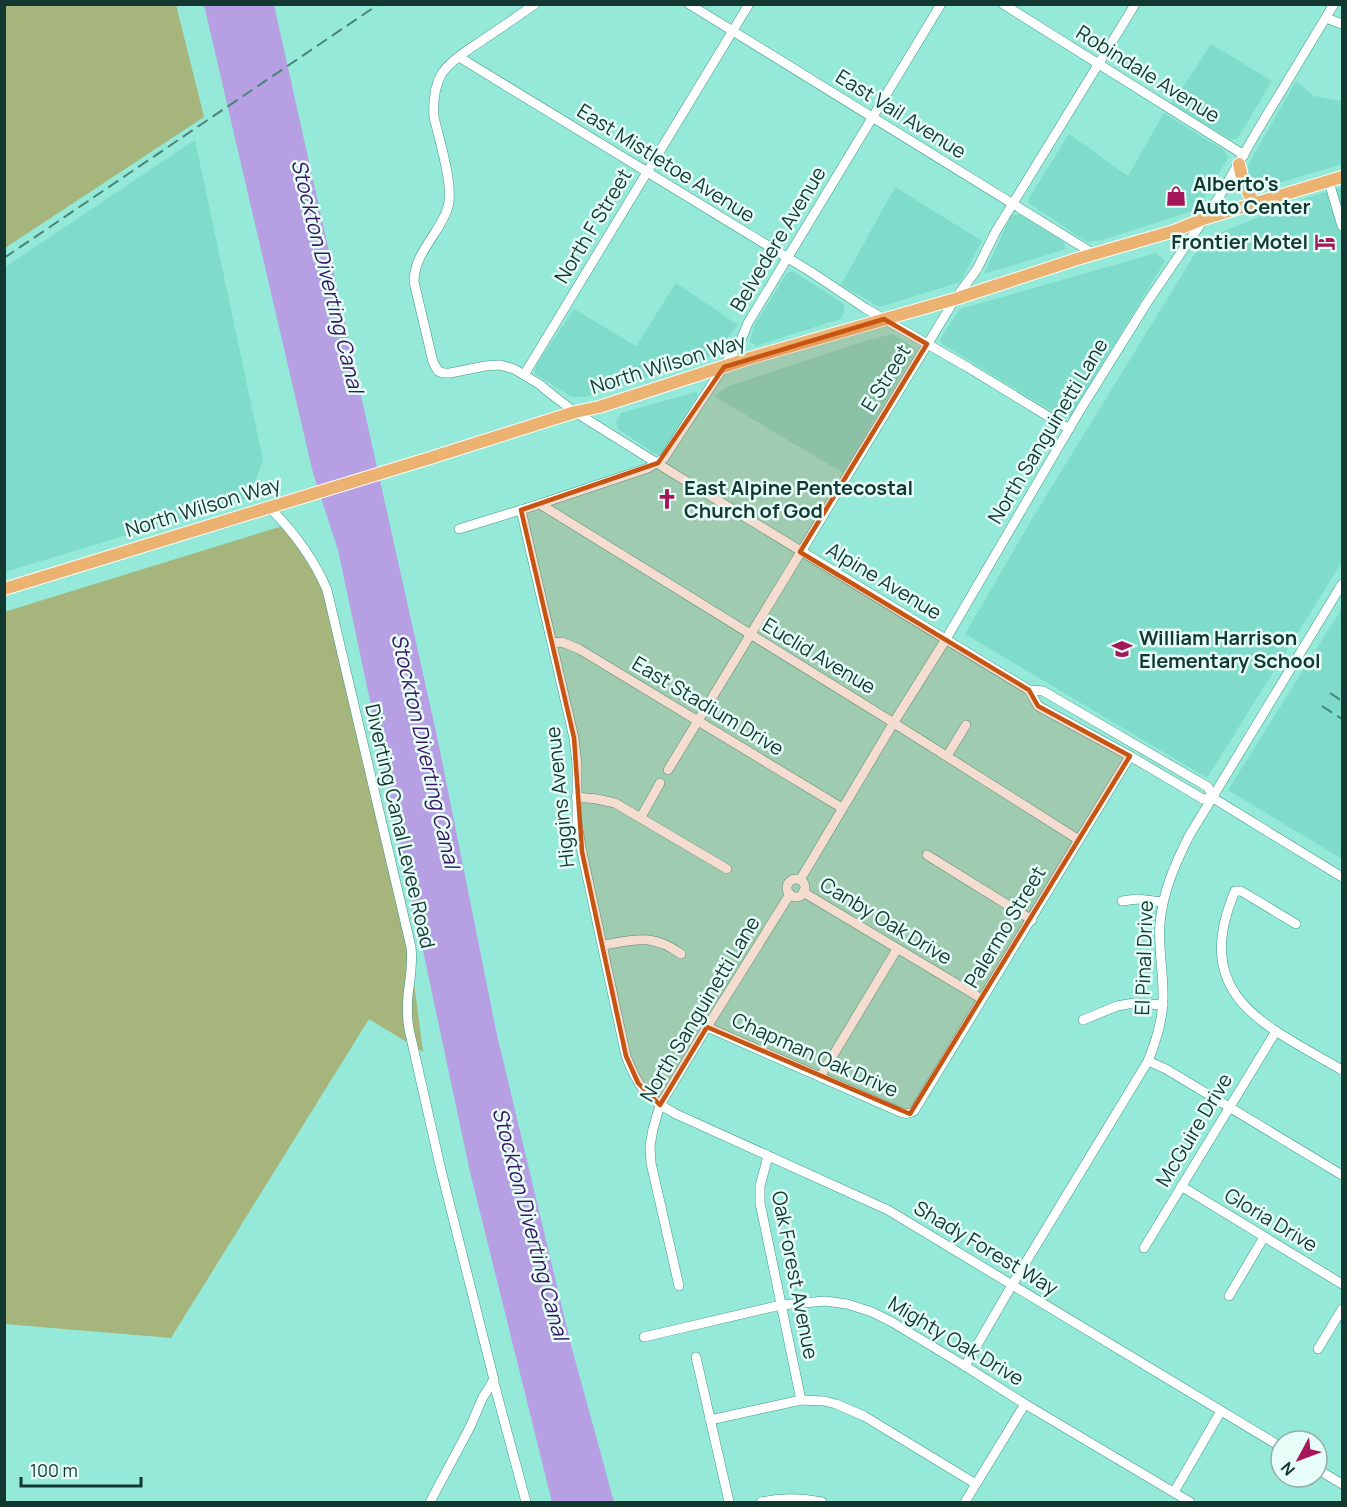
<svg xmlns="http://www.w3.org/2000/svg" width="1347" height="1507" font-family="Manrope,sans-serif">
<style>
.built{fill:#7fdccb}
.green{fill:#a6b57c}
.water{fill:#b79fe3}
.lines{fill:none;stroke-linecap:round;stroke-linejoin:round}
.minor-casing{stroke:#429788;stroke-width:10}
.major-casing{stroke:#fff;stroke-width:14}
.minor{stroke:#fff;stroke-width:9}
.major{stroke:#ebb272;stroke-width:12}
.rail{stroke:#4b8379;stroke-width:2;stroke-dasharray:12 6;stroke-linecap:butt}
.marked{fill:#c85412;fill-opacity:0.2;stroke:#c85412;stroke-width:4.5;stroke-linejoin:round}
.labels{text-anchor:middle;stroke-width:5;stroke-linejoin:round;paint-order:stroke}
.street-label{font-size:20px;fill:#133731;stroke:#e6fdf8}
.poi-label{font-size:20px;font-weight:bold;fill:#133731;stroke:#e6fdf8;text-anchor:start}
.water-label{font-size:21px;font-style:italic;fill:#391463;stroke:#e6fdf8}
</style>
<rect width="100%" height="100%" fill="#95e9d8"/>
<!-- built -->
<g class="built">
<polygon points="1211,44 1272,81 1238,138 1231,140 1172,104"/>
<polygon points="1296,81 1314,96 1342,101 1342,164 1263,188 1250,184 1248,165"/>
<polygon points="1164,113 1225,151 1228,158 1203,200 1192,211 1103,240 1087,242 1028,203 1029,198 1069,134 1128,176"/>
<polygon points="195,140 263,460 249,498 5,572 5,267"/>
<polygon points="895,187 982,241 960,282 880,307 841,285"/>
<polygon points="1342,187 1342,562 1207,778 965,634 1035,514 1204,239 1306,198"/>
<polygon points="1019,214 1063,241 1066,249 984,274 1011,215"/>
<polygon points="1156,253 1165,261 1071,416 1063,418 942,344 940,339 960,309"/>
<polygon points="793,271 844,304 844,313 840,319 756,346 750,341 754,326 787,273"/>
<polygon points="676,283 738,325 713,356 585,397 571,397 534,373 536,366 574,309 636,346"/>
<polygon points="892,334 916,349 843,473 714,396 729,386 862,342"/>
<polygon points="696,392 698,395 663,454 655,454 618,429 616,421 621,413"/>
<polygon points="1342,608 1342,859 1228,790"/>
</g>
<!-- green -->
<g class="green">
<polygon points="5,4 176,5 204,117 5,248"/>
<polygon points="286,525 329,583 412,967 423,1052 369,1019 171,1338 5,1324 4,612"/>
</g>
<!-- water -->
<polygon class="water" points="204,5 274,5 438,741 497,1035 571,1345 614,1502 552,1502 470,1172 338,550 313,473"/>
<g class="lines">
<!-- minor casing -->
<g class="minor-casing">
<g id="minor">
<path d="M535,4c-17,12 -34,24 -51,35 -13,9 -35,22 -43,36 -7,13 -8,28 -7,42 5,22 20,69 14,90 -8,27 -34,45 -34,75l19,80 5,9 5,2h7l35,-7 15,-1 14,4 25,15 16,13 20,15 93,58 361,220 14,1 165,96 5,11 129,79"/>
<polyline points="689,4 1094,254"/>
<polyline points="1003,4 1244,155"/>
<polyline points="1326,18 1342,24"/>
<polyline points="459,57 811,272 865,308 969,368 1069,429"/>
<polyline points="1329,182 1342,226"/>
<polyline points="524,375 749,4"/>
<polyline points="540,504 886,718 1079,840"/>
<path d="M269,507c24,24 45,52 58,83l84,357c2,18 -1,31 -3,48 -1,12 -1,23 1,34l32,141 53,210 -11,17 -13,30 -40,75"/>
<path d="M521,510l53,228 3,26v60l5,28 44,204c12,31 20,42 50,58l212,96 393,237"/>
<polyline points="459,529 540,504 648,468 664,458 741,340 748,323 941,4"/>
<polyline points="552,643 562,642 579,649 842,808"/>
<polyline points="1029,690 1038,706 1130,756 1203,799 1213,798"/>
<polyline points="947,756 966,725"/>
<polyline points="668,770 955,299 977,269 996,231 1134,6"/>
<polyline points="576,797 597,799 615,803 727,869"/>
<polyline points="641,817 660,783"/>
<polyline points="927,855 1032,920"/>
<circle cx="796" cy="888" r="9"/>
<polyline points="800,880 894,722 946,639 1080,410 1148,301 1219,197 1256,133 1334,4"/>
<polyline points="803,892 982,999"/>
<polyline points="1122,901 1137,899 1162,902"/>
<path d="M1296,924l-55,-33h-6c-45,106 30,134 107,179"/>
<path d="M603,945c32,-5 49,-12 78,9"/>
<polyline points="1083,1020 1117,1006 1134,1003 1163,1005"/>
<path d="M707,1027l193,85c6,2 9,2 14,-1l216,-355"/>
<polyline points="1148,1061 1166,1069 1342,1175"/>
<polyline points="820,1077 897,949"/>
<polyline points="768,1156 760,1186 760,1203 801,1400"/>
<polyline points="1181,1186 1342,1284"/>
<polyline points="1144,1248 1276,1031"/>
<polyline points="679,1286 651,1163 650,1146 653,1129 660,1105 707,1027 790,894"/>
<polyline points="1229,1296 1264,1237"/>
<polyline points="644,1337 781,1305 825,1301 847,1304 872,1312 892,1322 965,1366 1025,1404 1190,1502"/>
<polyline points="1318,1349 1342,1309"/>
<polyline points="696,1357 729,1502"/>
<path d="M965,1366l47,-81 136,-224c9,-22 16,-44 15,-68 0,-24 -5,-46 -3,-70 3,-32 15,-59 29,-87l153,-252"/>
<polyline points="492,1382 494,1383 526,1502"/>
<polyline points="710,1420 801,1400 824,1401 836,1404 864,1416 976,1484"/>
<polyline points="1317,1469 1342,1484"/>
<polyline points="1174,1492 1221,1411"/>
<path d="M761,1502c21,-5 41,-4 61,0"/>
<polyline points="965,1502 1025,1404"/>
</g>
</g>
<!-- major casing -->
<g class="major-casing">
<g id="major">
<polyline points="1239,164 1243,182 1254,204"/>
<polyline points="4,589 430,458 575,412 599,407 750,358 955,299 1077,259 1174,231 1203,219 1342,177"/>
</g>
</g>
<!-- minor -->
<use href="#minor" class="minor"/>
<!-- major -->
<use href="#major" class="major"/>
<!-- rail -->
<g class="rail">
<polyline points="4,258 379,4"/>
<polyline points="1330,693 1342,701"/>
<polyline points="1322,706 1342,719"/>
</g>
</g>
<!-- marked area -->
<path class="marked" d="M884,319l43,25 -127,208 229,138 9,16 92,50 -220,358 -203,-87 -47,78 -22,-22 -12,-27 -44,-204 -8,-114 -53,-228 137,-47 66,-96z"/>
<!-- icons -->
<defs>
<g id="shop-bare" transform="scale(1.62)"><path d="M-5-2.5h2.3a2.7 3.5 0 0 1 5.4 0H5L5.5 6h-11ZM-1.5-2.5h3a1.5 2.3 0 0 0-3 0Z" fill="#a61759" stroke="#e6fdf8" stroke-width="2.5" paint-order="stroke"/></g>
<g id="hotel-bare" transform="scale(1.62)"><path d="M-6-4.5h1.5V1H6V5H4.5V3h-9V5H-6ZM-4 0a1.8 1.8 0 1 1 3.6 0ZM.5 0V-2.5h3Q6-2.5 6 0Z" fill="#a61759" stroke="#e6fdf8" stroke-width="2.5" paint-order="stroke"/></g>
<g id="church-bare" transform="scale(1.62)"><path d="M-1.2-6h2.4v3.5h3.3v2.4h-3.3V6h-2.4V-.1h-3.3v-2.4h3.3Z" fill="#a61759" stroke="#e6fdf8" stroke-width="2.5" paint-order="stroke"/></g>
<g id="school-bare" transform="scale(1.62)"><path d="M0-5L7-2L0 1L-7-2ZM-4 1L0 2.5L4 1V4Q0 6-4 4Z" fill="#a61759" stroke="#e6fdf8" stroke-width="2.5" paint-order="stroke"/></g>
</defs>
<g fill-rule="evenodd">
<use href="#shop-bare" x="1176" y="196"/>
<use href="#hotel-bare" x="1325" y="242"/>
<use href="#church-bare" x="667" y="499"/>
<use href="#school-bare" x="1122" y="649"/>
</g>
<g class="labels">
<!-- street labels -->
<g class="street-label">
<text transform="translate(1148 74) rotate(32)" y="7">Robindale Avenue</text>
<text transform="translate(901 114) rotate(32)" y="7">East Vail Avenue</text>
<text transform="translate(666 163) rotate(32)" y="7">East Mistletoe Avenue</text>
<text transform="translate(593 226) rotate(-59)" y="7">North F Street</text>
<text transform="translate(778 239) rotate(-59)" y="7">Belvedere Avenue</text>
<text transform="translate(668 364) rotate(-17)" y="7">North Wilson Way</text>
<text transform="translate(886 378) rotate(-58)" y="7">E Street</text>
<text transform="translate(1048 431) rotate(-59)" y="7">North Sanguinetti Lane</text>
<text transform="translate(203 507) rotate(-17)" y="7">North Wilson Way</text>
<text transform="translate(884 581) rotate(31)" y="7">Alpine Avenue</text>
<text transform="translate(819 656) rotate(31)" y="7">Euclid Avenue</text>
<text transform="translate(708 706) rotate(31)" y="7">East Stadium Drive</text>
<text transform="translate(560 797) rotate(-96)" y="7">Higgins Avenue</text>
<text transform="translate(400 826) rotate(77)" y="7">Diverting Canal Levee Road</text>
<text transform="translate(886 921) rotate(31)" y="7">Canby Oak Drive</text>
<text transform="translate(1005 927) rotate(-59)" y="7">Palermo Street</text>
<text transform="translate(1144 958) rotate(-88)" y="7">El Pinal Drive</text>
<text transform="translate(700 1009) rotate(-59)" y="7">North Sanguinetti Lane</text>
<text transform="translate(815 1055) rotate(24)" y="7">Chapman Oak Drive</text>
<text transform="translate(1194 1130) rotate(-59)" y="7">McGuire Drive</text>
<text transform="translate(1271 1220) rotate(31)" y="7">Gloria Drive</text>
<text transform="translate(986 1248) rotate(31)" y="7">Shady Forest Way</text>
<text transform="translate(795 1275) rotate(79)" y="7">Oak Forest Avenue</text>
<text transform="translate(956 1341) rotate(31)" y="7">Mighty Oak Drive</text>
</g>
<!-- poi labels -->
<g class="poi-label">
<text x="1193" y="191">Alberto's<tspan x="1193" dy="23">Auto Center</tspan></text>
<text x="1308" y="249" text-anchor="end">Frontier Motel</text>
<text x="684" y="495">East Alpine Pentecostal<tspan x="684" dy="23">Church of God</tspan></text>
<text x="1139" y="645">William Harrison<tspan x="1139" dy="23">Elementary School</tspan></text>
</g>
<!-- water labels -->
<g class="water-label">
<text transform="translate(327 276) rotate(76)" y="7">Stockton Diverting Canal</text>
<text transform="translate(425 751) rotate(77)" y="7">Stockton Diverting Canal</text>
<text transform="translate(530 1224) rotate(75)" y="7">Stockton Diverting Canal</text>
</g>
</g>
<!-- border -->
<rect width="1347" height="1507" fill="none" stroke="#133731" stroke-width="12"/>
<!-- north arrow -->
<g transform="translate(1299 1459) rotate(229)"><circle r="28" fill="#e6fdf8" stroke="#92aea8" stroke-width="1.5"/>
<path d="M0-4.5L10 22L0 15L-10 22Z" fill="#a61759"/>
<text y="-9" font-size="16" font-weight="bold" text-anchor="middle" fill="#133731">N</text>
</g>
<!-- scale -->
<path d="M21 1477v9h120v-9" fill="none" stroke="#133731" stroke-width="3"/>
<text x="30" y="1477" font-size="18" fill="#133731" stroke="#e6fdf8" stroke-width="4.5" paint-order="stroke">100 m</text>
</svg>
